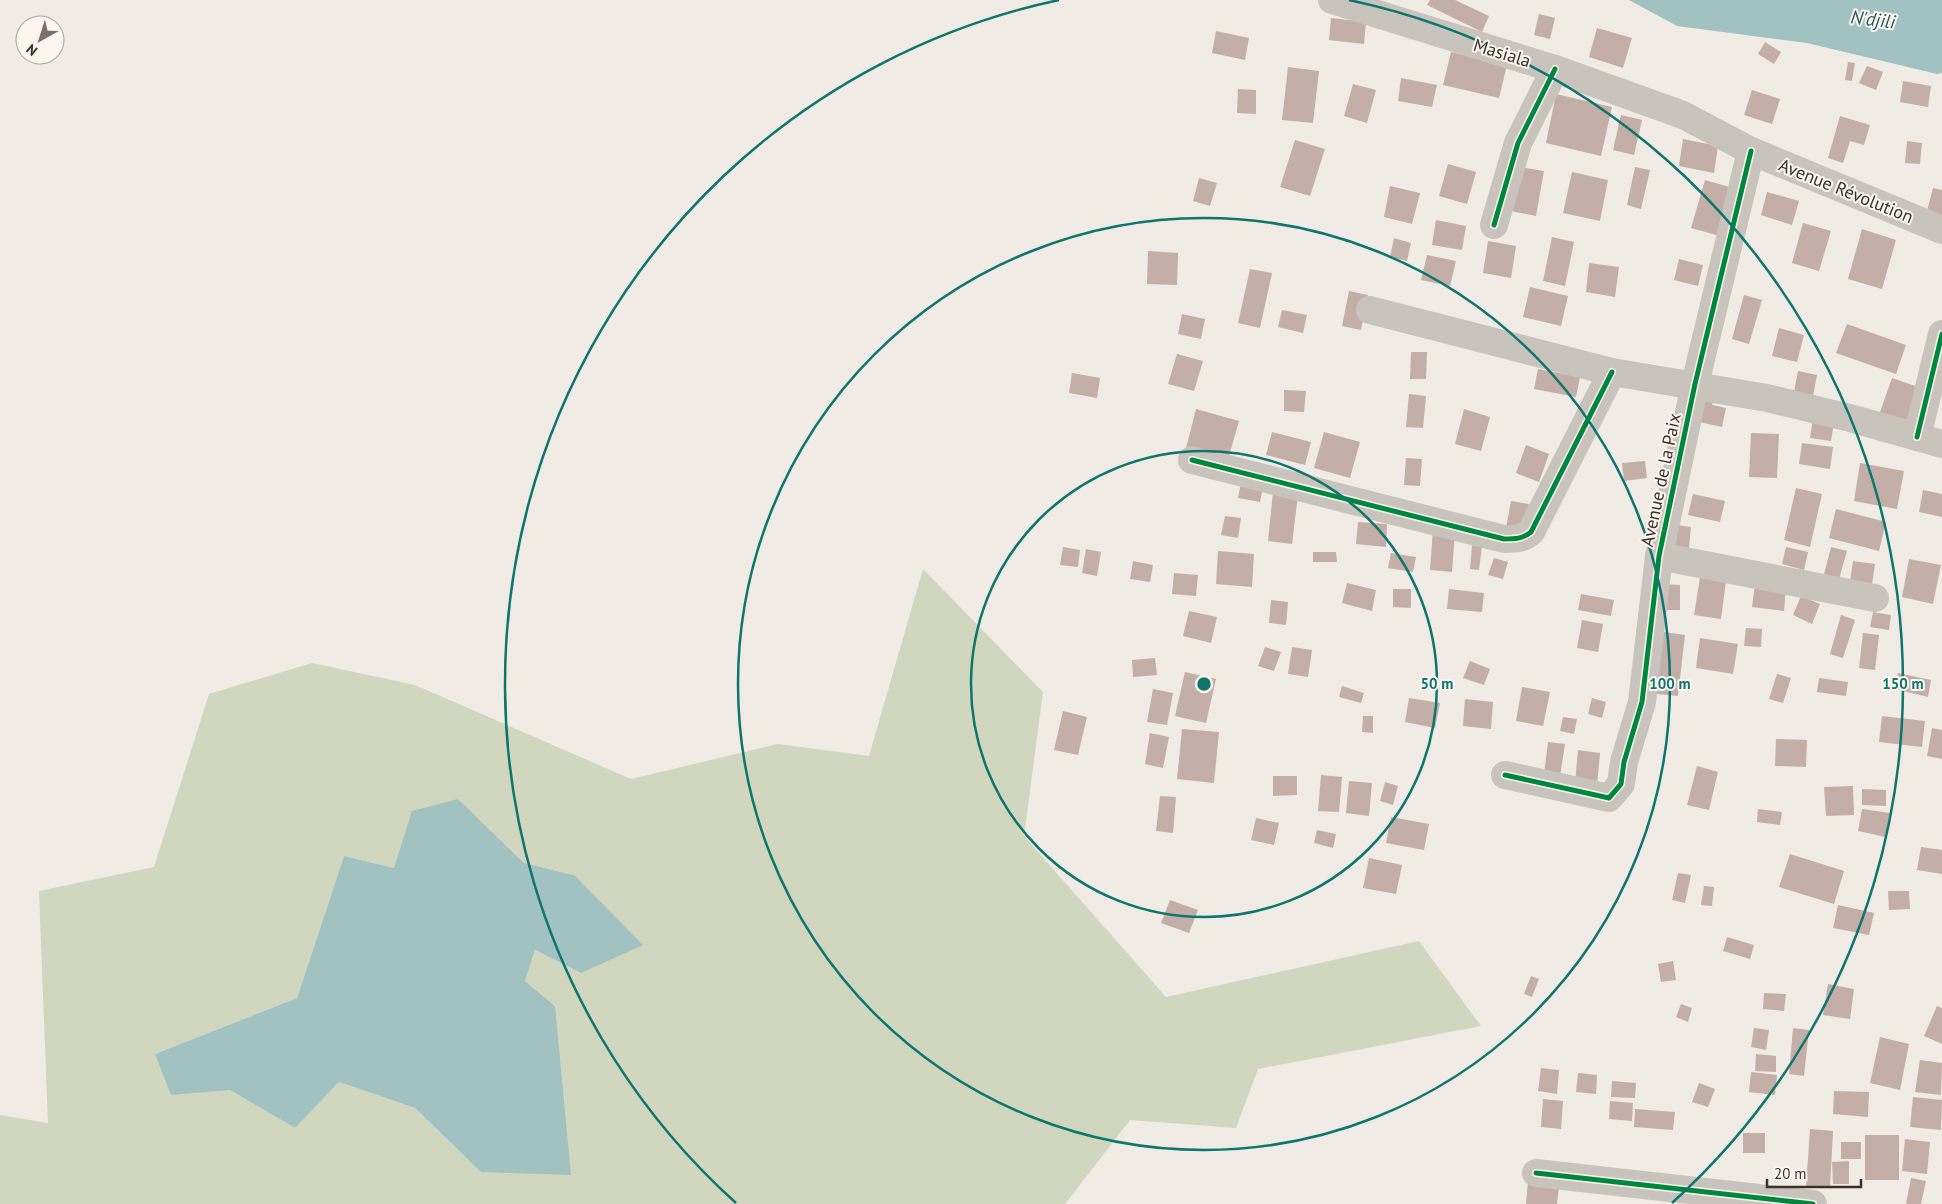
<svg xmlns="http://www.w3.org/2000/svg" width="1942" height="1204" font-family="'PT Sans',sans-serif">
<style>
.green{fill:#d1d6bf;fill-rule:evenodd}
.water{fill:#a1c2c1}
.building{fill:#c3afa7}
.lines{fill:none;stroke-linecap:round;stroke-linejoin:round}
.street{stroke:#c9c3be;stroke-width:28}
.cycleway-casing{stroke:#fbf5ee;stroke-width:8}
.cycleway{stroke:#00873e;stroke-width:5}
.ring{fill:none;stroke:#0f766e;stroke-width:2.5}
.labels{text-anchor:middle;stroke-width:4;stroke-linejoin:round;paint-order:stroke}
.street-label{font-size:18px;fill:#3b302b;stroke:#fbf5ee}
.water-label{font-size:19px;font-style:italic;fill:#1f5a5e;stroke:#fbf5ee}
.centre{fill:#0f766e;stroke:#fbf5ee;stroke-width:2.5}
.ring-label{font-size:15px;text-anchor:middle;font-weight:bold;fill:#0f766e;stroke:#fbf5ee;stroke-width:4;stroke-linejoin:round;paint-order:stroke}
</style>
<rect width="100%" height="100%" fill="#f0ebe5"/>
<!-- green -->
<path class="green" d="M923,569l120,123 -19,144 142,161 253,-56 62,85 -223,43 -22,59 -106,-8 -65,84h-1065v-89l48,8 -9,-232 115,-24 55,-173 103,-31 103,22 216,94 147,-35 91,12zM458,799l66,64 50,12 7,98 -46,-23 -10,31 30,25 -74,166 -66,-64 -76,-26 -44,46 -65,-38 -75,-36 142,-56 47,-142 50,12z"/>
<!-- water -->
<g class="water">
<polygon points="1629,0 1942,0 1942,73 1937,74 1807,43 1677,26"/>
<polygon points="458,799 524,863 574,875 643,945 581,973 535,950 525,981 555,1006 571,1175 481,1172 415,1108 339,1082 295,1128 230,1090 171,1095 155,1054 297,998 344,856 394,868 412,811"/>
</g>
<!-- building -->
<g class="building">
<polygon points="1430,0 1455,0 1489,16 1482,32 1427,5"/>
<polygon points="1539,14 1555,18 1550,39 1534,35"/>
<polygon points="1331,18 1366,22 1364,44 1329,40"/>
<polygon points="1597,28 1632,38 1623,68 1589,57"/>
<polygon points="1216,31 1249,38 1245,60 1212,53"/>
<polygon points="1765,42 1781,52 1774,64 1758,54"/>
<polygon points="1451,52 1507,65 1499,98 1443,85"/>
<polygon points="1848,62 1855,63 1852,81 1845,80"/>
<polygon points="1867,66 1883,72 1876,90 1859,83"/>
<polygon points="1288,67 1319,71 1313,123 1282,120"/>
<polygon points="1401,78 1437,85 1432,107 1398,101"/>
<polygon points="1903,81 1931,86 1928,107 1900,102"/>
<polygon points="1353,84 1376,90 1367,123 1344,116"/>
<polygon points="1238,89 1256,90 1256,114 1237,113"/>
<polygon points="1752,90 1780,99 1772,124 1744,115"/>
<polygon points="1556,94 1612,107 1601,156 1546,143"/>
<polygon points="1621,115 1642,120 1634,155 1613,150"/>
<polygon points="1840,116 1870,125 1864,145 1850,141 1843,163 1828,158"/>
<polygon points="1683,139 1718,146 1714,173 1679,166"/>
<polygon points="1295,140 1325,149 1310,196 1280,187"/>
<polygon points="1907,141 1922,143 1920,164 1905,163"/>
<polygon points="1448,164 1476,172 1467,204 1439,196"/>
<polygon points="1519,167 1544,171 1536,216 1511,211"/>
<polygon points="1635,167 1650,170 1641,209 1627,205"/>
<polygon points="1572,172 1608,180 1600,221 1563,213"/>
<polygon points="1199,178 1217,183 1210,206 1193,201"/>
<polygon points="1705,180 1733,188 1720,236 1691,228"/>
<polygon points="1390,186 1420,193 1412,224 1384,217"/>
<polygon points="1933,188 1942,190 1942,215 1927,211"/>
<polygon points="1767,192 1799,201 1792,225 1761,215"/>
<polygon points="1436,220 1466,226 1462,250 1432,245"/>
<polygon points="1803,223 1831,231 1819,271 1792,263"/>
<polygon points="1862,229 1896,240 1882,289 1848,279"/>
<polygon points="1552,237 1574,242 1565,286 1543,281"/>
<polygon points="1394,238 1411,243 1407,261 1390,257"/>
<polygon points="1488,241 1516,246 1511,278 1483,273"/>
<polygon points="1148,251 1178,253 1177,285 1147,284"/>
<polygon points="1427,255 1456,261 1450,286 1421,280"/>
<polygon points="1679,259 1703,265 1698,286 1674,280"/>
<polygon points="1589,263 1619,267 1615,297 1586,292"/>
<polygon points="1250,269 1272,273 1260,328 1238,323"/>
<polygon points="1530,287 1568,296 1561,326 1523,317"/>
<polygon points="1349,291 1368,295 1361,330 1342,326"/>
<polygon points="1744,295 1762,300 1749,344 1732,339"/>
<polygon points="1282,310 1307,315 1303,333 1278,327"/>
<polygon points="1182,314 1205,319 1201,339 1178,334"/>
<polygon points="1847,324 1906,345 1896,374 1836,353"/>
<polygon points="1779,328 1804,335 1797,362 1772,356"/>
<polygon points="1411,352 1427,352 1426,379 1410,379"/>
<polygon points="1177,354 1203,361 1194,391 1168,384"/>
<polygon points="1538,369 1580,377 1576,397 1534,389"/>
<polygon points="1798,371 1817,375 1812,401 1793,397"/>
<polygon points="1072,373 1100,378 1097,398 1069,393"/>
<polygon points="1892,378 1921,388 1909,423 1880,412"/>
<polygon points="1284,390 1306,391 1304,412 1284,411"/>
<polygon points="1701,392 1715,396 1712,405 1726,408 1722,427 1695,421"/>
<polygon points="1409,394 1426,396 1423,428 1406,427"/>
<polygon points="1196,409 1239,421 1227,463 1185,452"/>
<polygon points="1464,409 1490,417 1481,451 1455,444"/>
<polygon points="1813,418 1834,422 1831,441 1810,438"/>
<polygon points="1272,432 1311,442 1305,465 1266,455"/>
<polygon points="1324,432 1360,442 1350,478 1314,468"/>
<polygon points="1751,433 1779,434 1777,478 1749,477"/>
<polygon points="1802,443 1833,447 1830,469 1799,464"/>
<polygon points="1526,445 1549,454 1539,482 1516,473"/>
<polygon points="1406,458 1422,459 1420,486 1404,485"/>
<polygon points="1645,461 1647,478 1624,481 1622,463"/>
<polygon points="1860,463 1904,471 1897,509 1854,501"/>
<polygon points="1241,483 1263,487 1260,502 1238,498"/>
<polygon points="1796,488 1822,494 1810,547 1784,540"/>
<polygon points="1923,490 1942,494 1942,517 1919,512"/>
<polygon points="1273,492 1298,495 1292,544 1268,541"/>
<polygon points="1693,494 1725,501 1720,522 1688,515"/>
<polygon points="1511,501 1529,504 1523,532 1506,528"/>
<polygon points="1836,509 1886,522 1879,551 1829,538"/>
<polygon points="1225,516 1241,518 1238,538 1221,535"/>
<polygon points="1358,522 1387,524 1386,547 1356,544"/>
<polygon points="1677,525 1691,527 1689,548 1674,546"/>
<polygon points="1433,529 1455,531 1452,572 1430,570"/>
<polygon points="1472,545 1482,546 1479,570 1470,569"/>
<polygon points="1063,547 1080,550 1078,567 1060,565"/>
<polygon points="1786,547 1808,552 1804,570 1782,564"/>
<polygon points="1831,547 1847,551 1837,586 1822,582"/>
<polygon points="1086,549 1101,552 1097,576 1082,573"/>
<polygon points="1218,551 1254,554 1252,587 1216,584"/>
<polygon points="1313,552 1336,552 1337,562 1313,562"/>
<polygon points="1391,553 1416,557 1413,572 1388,568"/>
<polygon points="1494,558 1508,562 1503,579 1488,575"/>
<polygon points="1909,559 1941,565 1933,604 1902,597"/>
<polygon points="1133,561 1153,565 1150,582 1130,579"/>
<polygon points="1853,561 1875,564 1871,592 1849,589"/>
<polygon points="1174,573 1198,575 1196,596 1172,594"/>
<polygon points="1700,577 1726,581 1721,619 1694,615"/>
<polygon points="1347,583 1376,590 1372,611 1342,603"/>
<polygon points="1664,584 1680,585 1680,610 1663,610"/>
<polygon points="1755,584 1786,588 1784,611 1752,607"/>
<polygon points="1393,589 1411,589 1411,608 1393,607"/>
<polygon points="1449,589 1484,593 1482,612 1447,609"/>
<polygon points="1581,594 1614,600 1611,616 1578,610"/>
<polygon points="1801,596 1820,604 1812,624 1793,615"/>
<polygon points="1271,600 1288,602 1286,625 1269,623"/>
<polygon points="1189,611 1217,617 1211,643 1183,636"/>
<polygon points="1873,612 1891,615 1889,630 1870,627"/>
<polygon points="1841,615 1855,620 1843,658 1830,654"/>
<polygon points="1582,620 1603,624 1598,652 1577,648"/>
<polygon points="1746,628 1762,629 1761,647 1744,646"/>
<polygon points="1663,632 1685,635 1678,696 1656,694"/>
<polygon points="1863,633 1879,635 1875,670 1859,668"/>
<polygon points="1700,638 1738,644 1733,674 1696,668"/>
<polygon points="1265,647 1281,652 1274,671 1258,666"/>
<polygon points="1292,647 1312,650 1308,677 1288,674"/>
<polygon points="1155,658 1157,675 1133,677 1132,660"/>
<polygon points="1470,661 1490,669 1484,685 1463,678"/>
<polygon points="1185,672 1216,679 1206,723 1175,716"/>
<polygon points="1898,673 1931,680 1928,697 1895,689"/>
<polygon points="1777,674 1791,678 1783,703 1769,699"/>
<polygon points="1819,678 1848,682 1846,696 1817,692"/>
<polygon points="1342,686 1364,693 1361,703 1339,697"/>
<polygon points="1522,687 1550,692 1543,726 1516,721"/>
<polygon points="1153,689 1173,693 1167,725 1147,722"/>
<polygon points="1409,698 1440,703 1435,728 1405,722"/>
<polygon points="1592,698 1606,702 1602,718 1588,714"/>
<polygon points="1465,699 1493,702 1491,729 1463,726"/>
<polygon points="1063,711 1087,717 1078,755 1054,750"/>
<polygon points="1363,716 1373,716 1373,733 1362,732"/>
<polygon points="1882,716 1925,721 1922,747 1879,742"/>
<polygon points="1563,717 1577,719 1574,734 1560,731"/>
<polygon points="1932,728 1942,730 1942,759 1927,756"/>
<polygon points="1182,729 1219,732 1214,783 1177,779"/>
<polygon points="1150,733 1169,737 1163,768 1145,764"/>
<polygon points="1776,739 1807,740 1806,767 1775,766"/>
<polygon points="1548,742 1565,744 1560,776 1544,774"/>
<polygon points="1578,750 1600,753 1597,785 1575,783"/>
<polygon points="1697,766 1718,772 1709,810 1687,805"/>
<polygon points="1321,775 1342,777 1339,812 1318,811"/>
<polygon points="1273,776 1297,776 1297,795 1273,796"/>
<polygon points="1349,781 1372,783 1369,816 1346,813"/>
<polygon points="1385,782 1398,786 1393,805 1380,801"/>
<polygon points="1853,786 1854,815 1826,816 1824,787"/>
<polygon points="1862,789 1886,790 1886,806 1862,805"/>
<polygon points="1160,796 1176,797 1173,833 1156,831"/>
<polygon points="1758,809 1782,812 1780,825 1757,822"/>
<polygon points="1862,809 1890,813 1886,837 1858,831"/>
<polygon points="1391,817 1429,824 1424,850 1386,843"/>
<polygon points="1256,818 1279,823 1274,845 1251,840"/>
<polygon points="1317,830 1336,834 1333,848 1314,843"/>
<polygon points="1921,847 1942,850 1942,874 1917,870"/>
<polygon points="1790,854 1844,871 1834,904 1779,887"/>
<polygon points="1369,858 1402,865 1396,894 1363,888"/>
<polygon points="1678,873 1691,875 1685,903 1672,900"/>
<polygon points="1704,886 1714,887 1712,906 1701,905"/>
<polygon points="1888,891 1909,891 1910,909 1889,910"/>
<polygon points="1170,900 1198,910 1189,933 1161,923"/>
<polygon points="1838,905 1874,913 1869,935 1833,928"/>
<polygon points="1727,937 1754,945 1750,959 1723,951"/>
<polygon points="1673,961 1676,980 1661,982 1658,964"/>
<polygon points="1531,976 1539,979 1532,997 1524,994"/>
<polygon points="1828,984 1854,989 1850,1019 1823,1015"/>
<polygon points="1764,993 1786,994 1784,1011 1763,1009"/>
<polygon points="1681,1004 1692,1008 1688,1022 1676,1017"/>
<polygon points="1937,1006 1942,1008 1942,1044 1924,1036"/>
<polygon points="1754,1028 1769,1030 1766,1050 1751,1047"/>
<polygon points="1793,1028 1809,1030 1804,1076 1789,1074"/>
<polygon points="1880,1037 1909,1044 1900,1090 1870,1083"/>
<polygon points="1756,1054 1776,1056 1776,1072 1755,1071"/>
<polygon points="1920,1060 1942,1063 1941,1095 1915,1092"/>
<polygon points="1541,1068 1559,1070 1557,1094 1538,1091"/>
<polygon points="1751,1072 1777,1075 1775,1095 1749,1092"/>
<polygon points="1578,1073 1597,1075 1596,1094 1576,1092"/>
<polygon points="1612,1081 1636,1083 1635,1098 1611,1097"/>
<polygon points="1699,1083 1715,1089 1708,1107 1692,1102"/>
<polygon points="1834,1091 1869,1092 1868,1117 1833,1114"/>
<polygon points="1913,1097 1942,1100 1941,1130 1910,1127"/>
<polygon points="1543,1099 1563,1101 1561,1129 1541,1127"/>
<polygon points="1610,1101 1633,1103 1632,1121 1609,1119"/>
<polygon points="1635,1109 1675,1112 1673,1130 1634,1127"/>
<polygon points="1810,1129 1833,1131 1830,1188 1806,1187"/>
<rect x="1743" y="1133" width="22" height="20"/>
<rect x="1865" y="1135" width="34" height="45"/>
<polygon points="1905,1139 1930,1142 1927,1174 1902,1171"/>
<rect x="1841" y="1142" width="20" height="17"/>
<polygon points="1849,1161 1849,1184 1833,1184 1832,1162"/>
<polygon points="1911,1178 1926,1181 1921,1204 1906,1204"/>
<polygon points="1528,1181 1559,1185 1557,1204 1526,1204"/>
</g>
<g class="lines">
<!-- street -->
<g class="street">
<polyline points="1332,0 1555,69 1683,115 1751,151 1942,230"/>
<polyline points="1494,225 1518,143 1555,69"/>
<polyline points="1370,310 1612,372 1767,398 1850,418 1942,444"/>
<polyline points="1917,437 1942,334"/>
<path d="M1192,460l312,79c11,0 18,0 27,-7l81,-160"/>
<polyline points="1659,556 1875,598"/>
<polyline points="1505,775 1609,798 1621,784 1624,762 1642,702 1659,556 1695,384 1751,151"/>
<polyline points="1536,1173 1813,1204"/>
</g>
<!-- cycleway casing -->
<g class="cycleway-casing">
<g id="cycleway">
<polyline points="1494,225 1518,143 1555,69"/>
<polyline points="1917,437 1942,334"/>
<path d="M1192,460l312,79c11,0 18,0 27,-7l81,-160"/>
<polyline points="1505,775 1609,798 1621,784 1624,762 1642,702 1659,556 1695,384 1751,151"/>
<polyline points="1536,1173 1813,1204"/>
</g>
</g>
<!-- cycleway -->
<use href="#cycleway" class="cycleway"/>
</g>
<!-- distance rings -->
<g class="ring">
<circle cx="1204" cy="684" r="233"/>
<circle cx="1204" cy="684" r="466"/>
<path d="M736 1203A699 699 0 0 1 1059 0M1349 0A699 699 0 0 1 1672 1203"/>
</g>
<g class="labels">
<!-- street labels -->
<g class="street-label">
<text transform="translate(1502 53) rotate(17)" y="6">Masiala</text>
<text transform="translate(1846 191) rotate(22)" y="6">Avenue Révolution</text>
<text transform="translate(1661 480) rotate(-78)" y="6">Avenue de la Paix</text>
</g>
<!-- water labels -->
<g class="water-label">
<text transform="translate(1873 19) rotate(7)" y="7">N'djili</text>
</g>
</g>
<circle cx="1204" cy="684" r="8" class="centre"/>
<g class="ring-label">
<text x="1437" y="689">50 m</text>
<text x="1670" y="689">100 m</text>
<text x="1903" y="689">150 m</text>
</g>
<!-- north arrow -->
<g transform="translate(40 40) rotate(219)"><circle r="24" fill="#fbf5ee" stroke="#aea6a0"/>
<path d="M0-4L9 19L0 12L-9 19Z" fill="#7a716c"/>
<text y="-8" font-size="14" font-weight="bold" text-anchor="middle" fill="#3b302b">N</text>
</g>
<!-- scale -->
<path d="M1767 1179v8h94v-8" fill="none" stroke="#3b302b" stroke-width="2.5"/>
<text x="1774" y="1179" font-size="15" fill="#3b302b" stroke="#fbf5ee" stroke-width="4" paint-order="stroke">20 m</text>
</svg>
